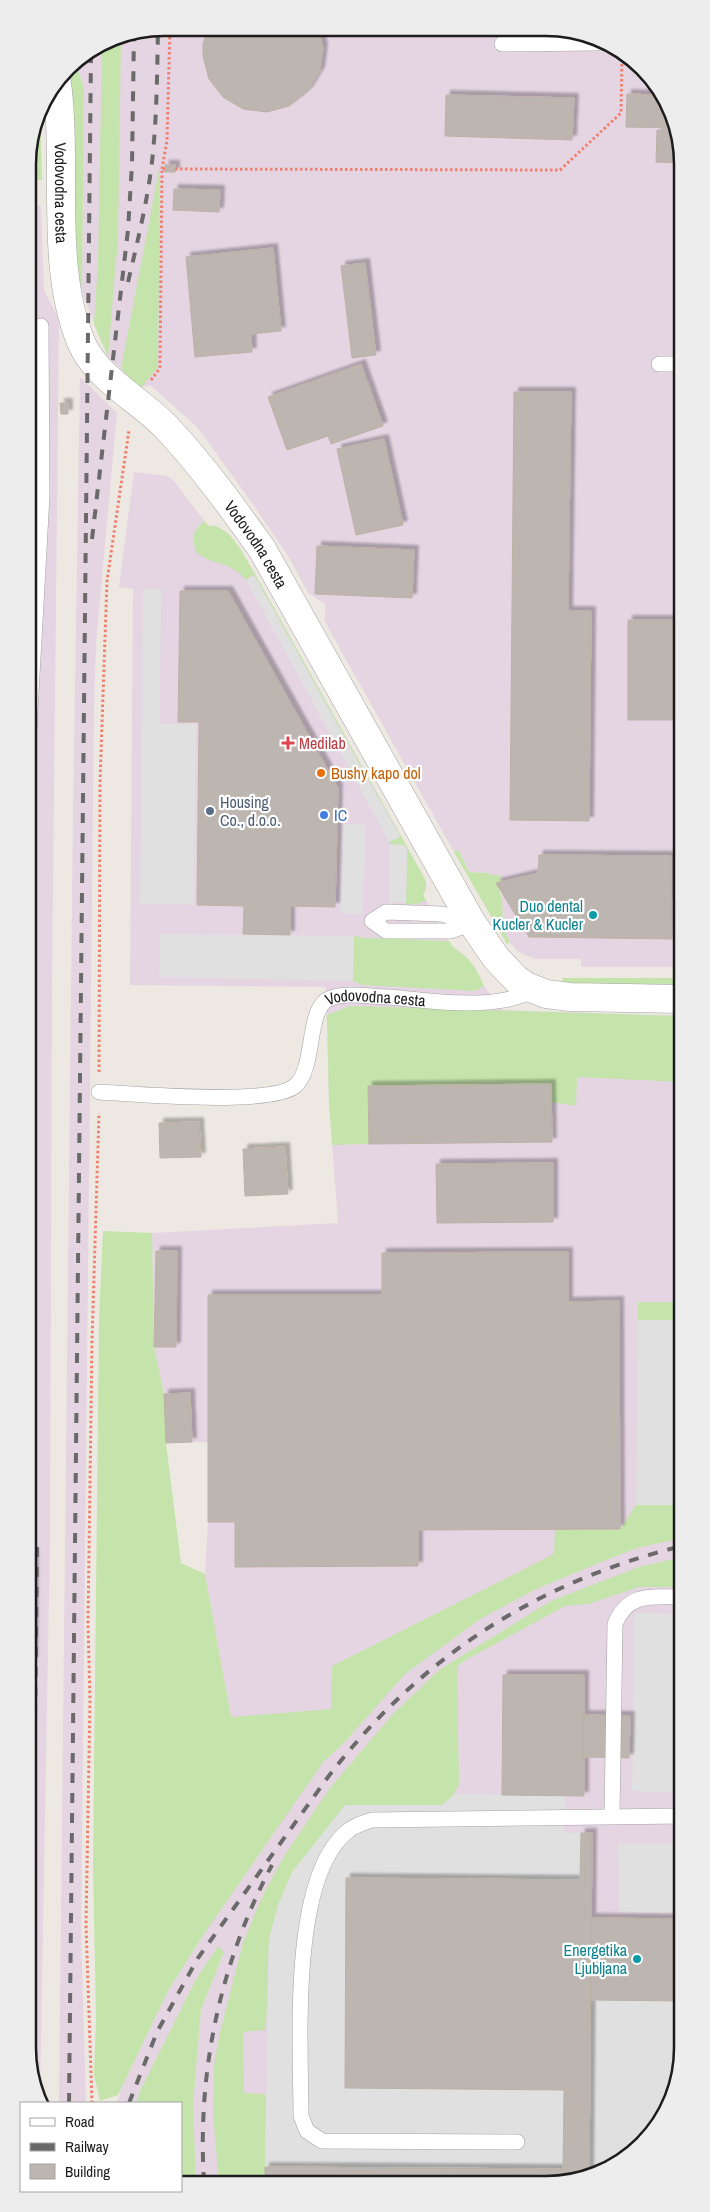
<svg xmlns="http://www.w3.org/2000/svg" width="710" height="2212" font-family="'Archivo Narrow',sans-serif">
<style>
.industrial{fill:#e5d4e2}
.grass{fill:#c5e4ab}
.parking{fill:#e0e0e0}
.building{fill:#bdb5af;stroke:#bdb1a6;filter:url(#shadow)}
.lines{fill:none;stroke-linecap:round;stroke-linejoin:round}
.service-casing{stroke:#a3a3a3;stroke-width:16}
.minor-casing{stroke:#a3a3a3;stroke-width:29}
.path{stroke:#ef8170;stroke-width:3;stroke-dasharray:2.5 2.5;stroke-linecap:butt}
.service{stroke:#fff;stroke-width:15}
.minor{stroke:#fff;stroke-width:28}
.rail{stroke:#6a6a6a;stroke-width:4;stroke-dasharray:10 10;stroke-linecap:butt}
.health-dot{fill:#e0444e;stroke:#fff;stroke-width:2}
.food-dot{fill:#e8710a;stroke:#fff;stroke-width:2}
.service-dot{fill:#5c6f8a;stroke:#fff;stroke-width:2}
.shop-dot{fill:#3f7fe0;stroke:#fff;stroke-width:2}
.culture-dot{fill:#0f9aa8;stroke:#fff;stroke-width:2}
.labels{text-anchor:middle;stroke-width:4.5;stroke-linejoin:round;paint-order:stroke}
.street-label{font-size:16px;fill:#1c1c1c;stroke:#fff}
.health-label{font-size:16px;fill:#be3a42;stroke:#fff;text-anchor:start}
.food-label{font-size:16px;fill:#c56008;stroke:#fff;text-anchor:start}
.service-label{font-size:16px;fill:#4e5e75;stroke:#fff;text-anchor:start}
.shop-label{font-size:16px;fill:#366cbe;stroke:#fff;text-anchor:start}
.culture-label{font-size:16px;fill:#0d838f;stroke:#fff;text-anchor:end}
.rim{fill:none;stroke:#1c1c1c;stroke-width:2.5}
</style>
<defs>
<filter id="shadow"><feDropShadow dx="4.5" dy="-4.5" stdDeviation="1" flood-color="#0004"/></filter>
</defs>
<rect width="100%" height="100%" fill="#ede9e2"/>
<!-- industrial -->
<g class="industrial">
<polygon points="164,28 573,30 643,68 680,137 681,967 581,967 581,959 535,959 517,951 510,942 502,926 502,893 489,873 469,872 458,849 454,852 325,622 325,604 308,593 290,559 257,510 197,427 150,385 141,388 108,357 82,292 84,87 75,62 112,38"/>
<polygon points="28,205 41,206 44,291 59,319 52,983 50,1539 40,2093 30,2075"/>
<polygon points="80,377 117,413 96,644 94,708 81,1932 86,2103 59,2103 73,813"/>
<polygon points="134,472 167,476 174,481 208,526 219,527 230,536 255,574 426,881 426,888 423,895 453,948 463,954 473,965 484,986 502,1010 681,1016 682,2057 672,2100 648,2138 614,2166 573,2182 196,2182 193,2104 201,2010 224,1952 169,2036 141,2089 136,2103 117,2103 123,2084 169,1989 206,1931 231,1717 205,1574 208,1522 208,1442 166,1443 164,1394 154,1347 152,1233 338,1223 329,1102 326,987 130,985 133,589 119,587"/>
</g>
<!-- grass -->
<g class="grass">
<polygon points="121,36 118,238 108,357 94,324 98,262 102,44 112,38"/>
<path d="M75,62l9,25 -2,205c-15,-74 -1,-150 -15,-224z"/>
<polygon points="40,109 42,180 28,180 28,155"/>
<polygon points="160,164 158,367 141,388 121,369"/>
<path d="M205,521l3,5c22,-3 37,32 47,48l171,307v7l-3,7 3,5c-6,4 -12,5 -20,4l1,-54 -3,-5 -15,-1v-2l11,-6 -147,-261 -7,5c-16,-20 -34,-14 -50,-28 -4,-14 -4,-22 9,-31z"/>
<path d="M458,849l11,23 21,1v2h10l2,8h-6c12,19 1,37 14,59l-3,2 -53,-92z"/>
<path d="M354,936l12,2 83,3c5,9 14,12 21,20 6,7 10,16 14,25l-9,5 -113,-6 -9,-4z"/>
<polygon points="562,978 681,978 681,986 586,985 563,982"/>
<polygon points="350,1006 681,1016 681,1082 577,1077 576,1106 551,1102 551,1084 369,1086 369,1144 332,1145 329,1102 327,1015"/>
<polygon points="103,1231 152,1233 154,1347 164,1394 166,1443 181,1563 205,1574 231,1717 331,1709 332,1666 554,1554 555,1529 620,1529 636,1505 682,1505 682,1538 637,1548 604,1561 534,1590 480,1619 405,1674 343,1744 324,1761 206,1931 169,1989 118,2095 100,2101 94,2075 96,2020 93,1867 99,1318"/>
<rect x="638" y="1302" width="43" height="18"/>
<polygon points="682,1557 682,1587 639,1587 588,1604 565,1606 464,1661 457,1667 459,1785 451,1799 442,1805 345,1805 269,1939 266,2030 243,2032 244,2093 266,2094 265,2182 219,2182 213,2114 214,2065 220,2032 243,1943 262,1897 284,1856 330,1788 392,1715 439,1670 551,1601 639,1567"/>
<polygon points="218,1946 224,1952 201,2010 193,2104 196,2182 181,2182 181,2103 136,2103 141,2089 195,1981"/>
</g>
<!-- parking -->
<g class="parking">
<polygon points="676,437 680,437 681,748 677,748"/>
<polygon points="254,575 400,837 389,842 246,580"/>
<polygon points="143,589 161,589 160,724 196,724 194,905 140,904"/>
<polygon points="343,824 366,825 363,914 340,913"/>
<polygon points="389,844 404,845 407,850 406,902 389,903"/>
<polygon points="160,934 354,936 353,981 159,977"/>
<polygon points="638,1320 681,1320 682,1505 636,1505"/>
<polygon points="634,1613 682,1614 682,1792 632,1791"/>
<polygon points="455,1794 566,1795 564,1833 581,1833 580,1880 346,1878 345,2088 564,2090 563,2169 265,2167 269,1939 278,1905 292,1872 345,1805 442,1805"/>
<polygon points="618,1843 682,1844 682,1913 619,1912"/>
<polygon points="591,2000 682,2001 682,2057 672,2100 648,2138 614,2166 589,2176"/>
</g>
<!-- building -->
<g class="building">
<polygon points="208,28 318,29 323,48 320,71 308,91 289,106 267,112 243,109 223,97 209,79 203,56 203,44"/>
<polygon points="627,94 657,95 675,128 626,127"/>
<polygon points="446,95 574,98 572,140 445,136"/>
<polygon points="657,130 676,130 680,137 680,163 656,162"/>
<rect x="165" y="165" width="10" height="7"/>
<polygon points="174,189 220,190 219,212 173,210"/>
<polygon points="273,248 281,331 251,334 252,352 195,357 186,257"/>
<polygon points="365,263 376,355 352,358 341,266"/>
<polygon points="361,364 383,426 331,444 328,436 287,450 268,397"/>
<polygon points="514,392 571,392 568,611 591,611 589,821 510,820"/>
<polygon points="60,403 68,403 68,414 61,414"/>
<polygon points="384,439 403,525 356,535 337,449"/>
<polygon points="317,546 414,550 412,598 315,594"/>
<polygon points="180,591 228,591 338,788 335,907 290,906 290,935 243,934 244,906 197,905 199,722 178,722"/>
<rect x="628" y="620" width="45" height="100"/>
<polygon points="539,855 671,856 672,939 529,937 496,883 538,873"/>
<polygon points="551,1084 552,1142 369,1144 368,1086"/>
<polygon points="199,1122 201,1157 160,1158 159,1123"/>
<polygon points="285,1147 288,1194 245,1196 243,1149"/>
<polygon points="553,1163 553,1222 437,1223 436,1164"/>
<polygon points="156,1251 177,1251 176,1347 154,1347"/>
<polygon points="568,1252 568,1302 619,1301 620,1529 418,1530 418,1566 235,1567 235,1522 208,1522 208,1295 382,1295 382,1253"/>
<polygon points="190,1393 192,1442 166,1443 164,1394"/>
<polygon points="29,1553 34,1553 33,1662 30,1662"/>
<polygon points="503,1675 584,1675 584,1796 502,1795"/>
<polygon points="584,1715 630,1716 629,1758 584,1757"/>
<polygon points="581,1833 592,1833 589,2176 573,2182 265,2182 265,2167 563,2169 564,2090 345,2088 346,1878 580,1880"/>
<polygon points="592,1918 682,1919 682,2001 591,2000"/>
</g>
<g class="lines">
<!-- service casing -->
<g class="service-casing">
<g id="service">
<polyline points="502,44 597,43"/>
<polyline points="659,364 680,364"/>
<polyline points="28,747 42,496 41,326"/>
<polygon points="386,912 442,914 472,923 451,931 386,931 372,921"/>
<path id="s1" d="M99,1092c36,2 172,14 196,-6 22,-19 10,-80 36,-88 17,-6 39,-1 57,-1 37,3 80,10 117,3 10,-2 20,-6 29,-9"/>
<path d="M612,1816l3,-192c13,-32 37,-27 67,-27"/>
<path d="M517,2142l-195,-1 -15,-10 -6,-15c0,-70 -12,-239 47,-285 7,-6 15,-8 24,-11l310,-4"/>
</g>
</g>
<!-- minor casing -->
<g class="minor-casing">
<g id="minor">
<path id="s2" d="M57,83c11,82 -8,181 24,259 16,37 58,57 85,85 35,37 66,80 96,122l210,374 24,35 20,21 10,7 20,8 24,3 111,2"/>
</g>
</g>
<!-- path -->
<g class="path">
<polyline points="162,169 167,140 170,28"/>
<polyline points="175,169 560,170 621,113 622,56"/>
<polyline points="151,380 160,368 162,169 165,169"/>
<polyline points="99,1072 100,782 107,581 129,430"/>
<polyline points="92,2103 86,1925 90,1700 88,1624 92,1341 99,1113"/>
</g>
<!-- service -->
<use href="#service" class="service"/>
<!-- minor -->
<use href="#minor" class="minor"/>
<!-- rail -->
<g class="rail">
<path d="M128,282c9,-38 18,-75 23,-112 6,-47 6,-94 7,-141"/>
<polyline points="92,539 128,230 132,164 134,33"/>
<polyline points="31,2077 37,1547"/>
<polyline points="69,2103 91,52"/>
<path d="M129,2103l28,-71 41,-74 130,-181c91,-119 208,-195 354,-231"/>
<path d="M204,2182c-7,-110 16,-219 68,-317"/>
</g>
</g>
<!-- markers -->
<path class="health-dot" d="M285.5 735.5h5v5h5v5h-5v5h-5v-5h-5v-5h5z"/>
<circle class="food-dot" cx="321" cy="773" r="5"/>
<circle class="service-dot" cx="210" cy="811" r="5"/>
<circle class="shop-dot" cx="324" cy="815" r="5"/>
<g class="culture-dot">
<circle cx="593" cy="915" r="5"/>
<circle cx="637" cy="1959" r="5"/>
</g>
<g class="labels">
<!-- street labels -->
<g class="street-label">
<text dy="6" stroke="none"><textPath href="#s2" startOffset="110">Vodovodna cesta</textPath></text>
<text dy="6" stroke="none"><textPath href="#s2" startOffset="531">Vodovodna cesta</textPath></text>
<text dy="6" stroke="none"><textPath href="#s1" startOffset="341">Vodovodna cesta</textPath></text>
</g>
<!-- health labels -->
<g class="health-label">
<text x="299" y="749">Medilab</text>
</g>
<!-- food labels -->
<g class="food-label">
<text x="331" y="779">Bushy kapo dol</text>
</g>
<!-- service labels -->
<g class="service-label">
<text x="220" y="808">Housing<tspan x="220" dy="18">Co., d.o.o.</tspan></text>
</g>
<!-- shop labels -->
<g class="shop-label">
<text x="334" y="821">IC</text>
</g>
<!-- culture labels -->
<g class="culture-label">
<text x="583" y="912">Duo dental<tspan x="583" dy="18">Kucler &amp; Kucler</tspan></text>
<text x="627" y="1956">Energetika<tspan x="627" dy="18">Ljubljana</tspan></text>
</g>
</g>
<!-- crop -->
<path d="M0 0H710V2212H0ZM164 36H546A128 128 0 0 1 674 164V2048A128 128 0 0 1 546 2176H164A128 128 0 0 1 36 2048V164A128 128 0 0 1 164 36Z" fill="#ededed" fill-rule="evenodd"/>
<path class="rim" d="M164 36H546A128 128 0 0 1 674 164V2048A128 128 0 0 1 546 2176H164A128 128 0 0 1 36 2048V164A128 128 0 0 1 164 36Z"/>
<!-- legend -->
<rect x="20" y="2102" width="162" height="90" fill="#ffffff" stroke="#a4a4a4"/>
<rect x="30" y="2118" width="25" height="8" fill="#ffffff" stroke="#a4a4a4"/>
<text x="65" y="2127" font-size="15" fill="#1c1c1c">Road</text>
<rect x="30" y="2143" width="25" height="8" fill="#6a6a6a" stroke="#a4a4a4"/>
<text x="65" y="2152" font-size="15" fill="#1c1c1c">Railway</text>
<rect x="30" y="2164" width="25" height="15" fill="#bdb5af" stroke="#a4a4a4"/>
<text x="65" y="2177" font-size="15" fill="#1c1c1c">Building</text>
</svg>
